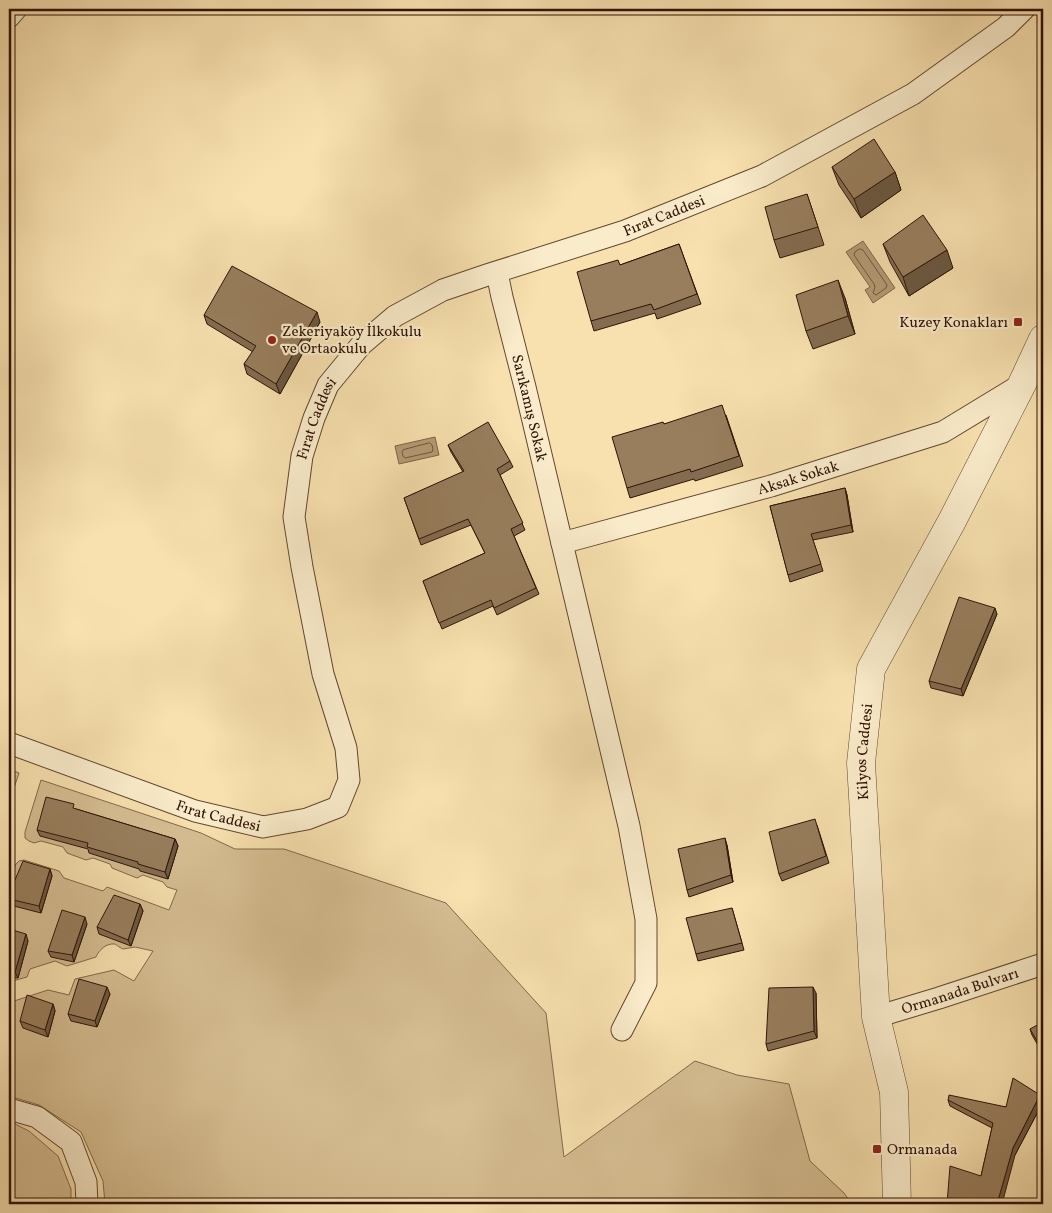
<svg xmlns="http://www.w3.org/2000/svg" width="1052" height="1213" font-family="Vollkorn,serif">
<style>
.green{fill:#d6be92;stroke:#82684c}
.water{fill:#b49b75;stroke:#7f6448}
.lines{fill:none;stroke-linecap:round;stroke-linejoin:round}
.shore{stroke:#72563d;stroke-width:1}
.minor-casing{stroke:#614630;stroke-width:23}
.tertiary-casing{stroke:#614630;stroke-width:29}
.minor{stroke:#faeccb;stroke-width:21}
.tertiary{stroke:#faeccb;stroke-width:28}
.wall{fill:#836c50;stroke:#2f1205}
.shaded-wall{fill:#6a5841;stroke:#2f1205}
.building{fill:#987e5d;stroke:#2f1205}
.poi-dot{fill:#8f2418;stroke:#faeccb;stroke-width:2}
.labels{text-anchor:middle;stroke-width:4.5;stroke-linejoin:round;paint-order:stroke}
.street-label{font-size:15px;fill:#2f1205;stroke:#faeccb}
.poi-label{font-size:15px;fill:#2f1205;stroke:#faeccb;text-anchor:start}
</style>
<rect width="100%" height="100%" fill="#f8e1af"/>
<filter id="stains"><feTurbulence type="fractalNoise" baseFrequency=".004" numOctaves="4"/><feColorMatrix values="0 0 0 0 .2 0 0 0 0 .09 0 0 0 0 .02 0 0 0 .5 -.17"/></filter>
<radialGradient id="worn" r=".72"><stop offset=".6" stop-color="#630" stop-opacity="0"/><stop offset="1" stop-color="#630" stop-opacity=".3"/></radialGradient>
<!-- green -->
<g class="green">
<polygon points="9,769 19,773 9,803"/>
<path d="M41,780l160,53 34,16h49l162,54 100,110 18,144 131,-96 42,14 52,9 21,77 34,32 8,11h-747l-2,-23 -22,-49 -42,-27 -30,-9v-83h1l4,-12 34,-11 21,5 6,-16 39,-9 20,11 19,-30 -18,-4 -12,2c-1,0 -8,-5 -8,-5 -9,-1 -16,6 -19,13l-29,9 -12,-5 -25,8 -3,8 -18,5v-100l7,-18 3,-3 5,-1 35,11 5,7 39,13 4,-4 62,23 8,-20 -10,-3 -4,-5 -20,-7 -6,3 -25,-10 -2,-4 -17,-6 -7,2 -19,-7 -4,-6 -22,-6 -7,2 -5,-2 -4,-3v-6z"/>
<polygon points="9,1121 29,1131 58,1156 71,1189 71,1204 9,1204"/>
</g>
<!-- water -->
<g class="water">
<polygon points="863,241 895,288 873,303 865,290 870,287 846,252"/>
<polygon points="435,437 439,455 399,464 395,446"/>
</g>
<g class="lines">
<!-- shore -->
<g class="shore">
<polygon points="860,249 863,250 887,285 886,288 876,295 873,293 875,287 874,284 854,255 855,252"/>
<polygon points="430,443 432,445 433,449 432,452 405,458 403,456 402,452 403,450"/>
</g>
<!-- minor casing -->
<g class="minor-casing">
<g id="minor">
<polyline points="9,17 16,9"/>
<path id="s1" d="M497,273l5,24 23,90 104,439 17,93v64l-24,47"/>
<path id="s2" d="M562,543l209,-57 172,-54 79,-48"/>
<path id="s3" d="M9,743l186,68 68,16 44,-8 31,-12 11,-27 -3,-32 -23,-74 -21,-107 -8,-50 8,-61 12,-38 14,-33 33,-40 34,-29 48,-26 44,-15 138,-44 137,-55 151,-82 93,-67 18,-18"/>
<path id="s4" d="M876,1017l63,-19 104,-34"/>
<polyline points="9,1109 37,1117 71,1142 86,1182 87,1204"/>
</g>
</g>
<!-- tertiary casing -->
<g class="tertiary-casing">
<g id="tertiary">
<path id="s5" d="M897,1204l-3,-112 -18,-75 -15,-254 10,-94 81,-148 70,-137 21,-45"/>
</g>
</g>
<!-- minor -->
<use href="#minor" class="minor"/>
<!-- tertiary -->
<use href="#tertiary" class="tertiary"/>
</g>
<!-- wall -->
<g class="wall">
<polygon points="832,167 895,172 901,190 861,218 839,185"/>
<polygon points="807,194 824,245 780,258 774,240"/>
<polygon points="679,244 701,304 657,319 655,313 594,331 591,321 620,265"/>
<polygon points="883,244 953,268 909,296 890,262"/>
<polygon points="845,298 855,334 813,349 806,331"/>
<polygon points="204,315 320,322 280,394 247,374 244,364 253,352 207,324"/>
<polygon points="726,415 743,466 695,481 694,479 630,498 627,488 664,424"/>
<polygon points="448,445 510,461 513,467 500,475 525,530 514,536 539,594 497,615 493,606 442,629 423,581 485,553 471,525 421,545 404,498 463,472 451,452"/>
<polygon points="845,488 847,495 853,532 813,540 823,571 790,582 770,506"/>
<polygon points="997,614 963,696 931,688 929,681"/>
<polygon points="76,809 175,839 178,846 168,879 140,871 139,869 89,853 88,849 40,836 37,830"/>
<polygon points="817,825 829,863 782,881 779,874"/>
<polygon points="727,845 733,882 689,897 687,890"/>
<polygon points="50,869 52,876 41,913 10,905 9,903 9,894"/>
<polygon points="140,904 143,911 131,946 99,934 97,927"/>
<polygon points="732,908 744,950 698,961 696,954"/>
<polygon points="87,924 74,962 51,957 48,951"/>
<polygon points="9,929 28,941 18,978 9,977"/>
<polygon points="816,993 817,1038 768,1051 766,1044"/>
<polygon points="110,994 97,1027 71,1021 68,1014"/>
<polygon points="53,1004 55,1011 48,1037 23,1028 20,1021"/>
<polygon points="1043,1025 1043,1054 1032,1035 1030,1029"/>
<polygon points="1040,1095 1043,1102 1015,1155 981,1176 992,1128 950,1106 948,1100 1006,1107"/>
</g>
<!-- shaded-wall -->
<g class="shaded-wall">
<polygon points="895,172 901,190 861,218 854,199"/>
<polygon points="947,250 953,268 909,296 903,277"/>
<polygon points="838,280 845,298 855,334 848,316"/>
<polygon points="317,312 320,322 280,394 276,384"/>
<polygon points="845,488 847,495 853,532 851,525"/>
<polygon points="995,608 997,614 963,696 961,689"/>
<polygon points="725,838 727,845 733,882 731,875"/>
<polygon points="175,839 178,846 168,879 165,872"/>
<polygon points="50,869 52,876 41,913 39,906"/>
<polygon points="140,904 143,911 131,946 128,940"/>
<polygon points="85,917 87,924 74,962 72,955"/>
<polygon points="26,934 28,941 18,978 15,972"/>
<polygon points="107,987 110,994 97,1027 95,1021"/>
<polygon points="813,987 816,993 817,1038 814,1031"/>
<polygon points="53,1004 55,1011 48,1037 45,1030"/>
<polygon points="1040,1095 1043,1102 1015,1155 1002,1204 997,1204 1013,1148"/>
</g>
<!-- building -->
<g class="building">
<polygon points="874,139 895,172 854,199 832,167"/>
<polygon points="807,194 818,227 774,240 765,207"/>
<polygon points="923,215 947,250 903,277 883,244"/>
<polygon points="679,244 697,294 654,310 651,304 591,321 577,272 618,260 620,265"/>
<polygon points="232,266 317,312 276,384 244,364 256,346 204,315"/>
<polygon points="838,280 848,316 806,331 796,295"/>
<polygon points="722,405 739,456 691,472 690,469 627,488 612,437 663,422 664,424"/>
<polygon points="488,422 510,461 497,469 523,523 511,529 536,588 494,608 491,600 439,623 423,581 485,553 468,519 419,539 404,498 464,471 448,445"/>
<polygon points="845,488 851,525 811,534 821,564 788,575 770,506"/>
<polygon points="959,597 995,608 961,689 929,681"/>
<polygon points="46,797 74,804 73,808 175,839 165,872 138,864 138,862 87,847 88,843 37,830"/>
<polygon points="815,819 826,856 779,874 769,832"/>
<polygon points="725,838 731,875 687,890 678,849"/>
<polygon points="1043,848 1043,883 1038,849"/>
<polygon points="23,861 50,869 39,906 9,899 9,894"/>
<polygon points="114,895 140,904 128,940 97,927"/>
<polygon points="732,908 742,943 696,954 686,918"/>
<polygon points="62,910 85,917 72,955 48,951"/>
<polygon points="9,929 26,934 15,972 9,971"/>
<polygon points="79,979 107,987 95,1021 68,1014"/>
<polygon points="813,987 814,1031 766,1044 769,988"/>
<polygon points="27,995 53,1004 45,1030 20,1021"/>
<polygon points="1041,1023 1043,1025 1043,1051 1030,1029"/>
<polygon points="1013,1078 1040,1095 1013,1148 997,1204 947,1204 950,1166 981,1176 993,1123 948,1100 949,1095 1006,1107"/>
</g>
<!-- markers -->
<g class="poi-dot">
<rect x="1013" y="317" width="10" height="10" rx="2.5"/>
<circle cx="272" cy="340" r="5"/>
<rect x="872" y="1144" width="10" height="10" rx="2.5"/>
</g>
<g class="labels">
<!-- street labels -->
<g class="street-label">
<text dy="5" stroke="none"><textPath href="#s3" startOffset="1166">Fırat Caddesi</textPath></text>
<text dy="5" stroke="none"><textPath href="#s1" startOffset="139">Sarıkamış Sokak</textPath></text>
<text dy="5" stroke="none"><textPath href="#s3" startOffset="746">Fırat Caddesi</textPath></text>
<text dy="5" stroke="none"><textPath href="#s2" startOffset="245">Aksak Sokak</textPath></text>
<text dy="5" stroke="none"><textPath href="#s5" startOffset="455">Kilyos Caddesi</textPath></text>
<text dy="5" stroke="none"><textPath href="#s3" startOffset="222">Fırat Caddesi</textPath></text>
<text dy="5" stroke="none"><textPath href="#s4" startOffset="88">Ormanada Bulvarı</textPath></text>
</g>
<!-- poi labels -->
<g class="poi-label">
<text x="1008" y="327" text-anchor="end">Kuzey Konakları</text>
<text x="282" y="336">Zekeriyaköy İlkokulu<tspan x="282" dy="17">ve Ortaokulu</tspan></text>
<text x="887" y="1154">Ormanada</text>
</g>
</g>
<!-- margin -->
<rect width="1052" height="1213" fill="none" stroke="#f8e1af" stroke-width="30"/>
<rect x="10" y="10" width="1032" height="1193" fill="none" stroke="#2f1205" stroke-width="2.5"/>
<rect x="15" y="15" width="1022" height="1183" fill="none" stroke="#2f1205"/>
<rect width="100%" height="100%" filter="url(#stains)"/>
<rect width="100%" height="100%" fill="url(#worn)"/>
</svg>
